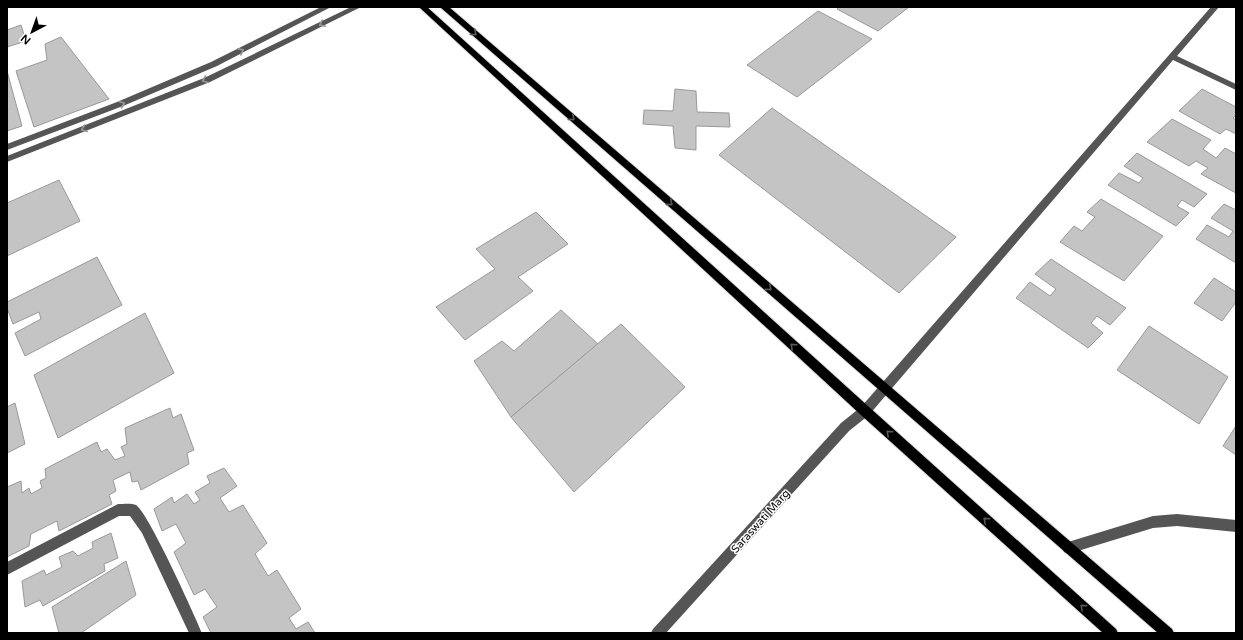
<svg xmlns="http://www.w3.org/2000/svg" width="1243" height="640" font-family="'Varela Round',sans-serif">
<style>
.building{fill:#c4c4c4;stroke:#999}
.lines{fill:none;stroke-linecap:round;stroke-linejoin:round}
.major-casing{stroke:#dbdbdb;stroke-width:2}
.minor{fill:#555;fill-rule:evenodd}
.major{fill:#000;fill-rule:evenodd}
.oneway{stroke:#999}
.oneway2{stroke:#595959}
.labels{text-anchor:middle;stroke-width:3;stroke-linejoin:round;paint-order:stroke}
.street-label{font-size:11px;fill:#000;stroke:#fff}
</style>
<rect width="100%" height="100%" fill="#fff"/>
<!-- building -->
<g class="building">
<polygon points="839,7 909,7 878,31 837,9"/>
<polygon points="818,11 872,39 797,97 747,65"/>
<polygon points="21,25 26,41 7,47 7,30"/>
<polygon points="61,37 109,99 34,127 16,71 47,60 45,44"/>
<polygon points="7,71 22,126 7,131"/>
<polygon points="675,89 696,91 697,112 729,113 730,127 696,126 696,150 675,148 673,126 643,124 644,110 673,111"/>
<polygon points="1202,89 1236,107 1236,115 1233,118 1236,120 1236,134 1226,129 1220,134 1179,111"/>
<polygon points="772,108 956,237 899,293 719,155"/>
<polygon points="1172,119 1211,140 1203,149 1216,158 1225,148 1236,154 1236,193 1201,174 1208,168 1196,161 1189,166 1147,142"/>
<polygon points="1137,153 1207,194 1194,207 1182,200 1177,206 1189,213 1176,226 1108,185 1119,173 1139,183 1143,178 1124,166"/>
<polygon points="59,180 80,221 7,256 7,203"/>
<polygon points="1101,199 1163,236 1124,281 1060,242 1074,226 1082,231 1095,217 1087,212"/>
<polygon points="1224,204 1236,210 1236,263 1196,239 1207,225 1229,237 1233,231 1211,218"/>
<polygon points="536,212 568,244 518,277 533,291 465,340 436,307 495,269 476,249"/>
<polygon points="97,257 122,305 25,356 15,333 41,319 39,312 13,324 7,308 7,302"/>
<polygon points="1051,259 1126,308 1110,325 1097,316 1091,323 1103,333 1088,348 1016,298 1030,282 1050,296 1056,289 1035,274"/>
<polygon points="1214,278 1236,292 1236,302 1222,321 1194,303"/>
<polygon points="561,310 598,344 511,417 474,361 502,341 514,351"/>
<polygon points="145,313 174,373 58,438 34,375"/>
<polygon points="621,324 685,387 574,492 511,417"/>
<polygon points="1149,326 1228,377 1199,424 1117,370"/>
<polygon points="15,403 25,444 7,453 7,407"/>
<polygon points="170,408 173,418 181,414 194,450 187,453 189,464 141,490 138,481 132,482 130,472 113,480 116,491 109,495 112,504 59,531 57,521 31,534 29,546 7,557 7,487 21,481 22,493 29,488 31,494 42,488 40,481 46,478 45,469 97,442 101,452 107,449 115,460 125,456 121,447 127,444 125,428"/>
<polygon points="1236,426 1236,455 1223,446"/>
<polygon points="224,468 237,486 220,498 229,512 243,505 267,543 255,554 268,576 277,570 301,609 289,618 296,629 308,622 315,633 211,633 203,617 217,607 205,589 194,595 174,552 186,543 176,524 162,531 154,509 172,497 174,503 187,494 194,504 200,500 195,492 210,483 207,476"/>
<polygon points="111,533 118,558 104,564 105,571 43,606 40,600 25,607 22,581 44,570 46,575 62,567 59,557 73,551 78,556 93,548 92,542"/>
<polygon points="126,561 136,595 81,633 59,633 52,607"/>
</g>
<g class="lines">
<!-- major casing -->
<g class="major-casing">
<g id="major">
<polygon points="419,7 427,7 869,407 1116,629 1118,633 1103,633 861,415"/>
<polygon points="440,7 449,7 1172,629 1174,633 1158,633"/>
</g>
</g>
<!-- minor -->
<g class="minor">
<polygon points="321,7 331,7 217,66 123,106 7,150 7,144 117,102 211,62"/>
<polygon points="351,7 361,7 210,82 7,162 7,156 204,78"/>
<polygon points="1211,7 1219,7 1177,56 1236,84 1236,90 1173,60 869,415 849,431 666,633 651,633 653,629 841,423 861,407"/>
<path d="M118,504c5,0 14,-1 18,1 13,9 58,109 66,128h-13l-47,-100 -12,-17h-11l-112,59v-13z"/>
<polygon points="1177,514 1236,520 1236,532 1177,526 1153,528 1068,554 1064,552 1062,548 1064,544 1068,542 1153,516"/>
</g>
<!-- major -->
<use href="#major" class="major"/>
</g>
<!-- one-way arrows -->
<defs><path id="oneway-chevron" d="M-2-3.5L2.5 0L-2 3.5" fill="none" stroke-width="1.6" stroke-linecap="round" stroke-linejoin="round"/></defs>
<g class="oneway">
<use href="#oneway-chevron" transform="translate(322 24) rotate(154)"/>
<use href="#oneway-chevron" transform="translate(241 51) rotate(-27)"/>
<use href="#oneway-chevron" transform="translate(205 80) rotate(157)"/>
<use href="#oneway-chevron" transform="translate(122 104) rotate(-22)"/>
<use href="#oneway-chevron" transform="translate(84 129) rotate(158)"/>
</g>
<g class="oneway2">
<use href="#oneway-chevron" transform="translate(474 33) rotate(41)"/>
<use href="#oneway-chevron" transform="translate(572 118) rotate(41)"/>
<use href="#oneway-chevron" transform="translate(670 203) rotate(41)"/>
<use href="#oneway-chevron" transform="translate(769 288) rotate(41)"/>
<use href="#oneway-chevron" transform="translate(793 346) rotate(-138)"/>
<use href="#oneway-chevron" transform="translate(889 433) rotate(-138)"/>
<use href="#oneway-chevron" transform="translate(986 520) rotate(-138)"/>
<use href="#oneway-chevron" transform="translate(1083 607) rotate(-138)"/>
</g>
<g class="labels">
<!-- street labels -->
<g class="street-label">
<text transform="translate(760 521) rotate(-48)" y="4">Saraswati Marg</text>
</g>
</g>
<!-- border -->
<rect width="1243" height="640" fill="none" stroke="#000000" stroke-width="16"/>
<!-- north arrow -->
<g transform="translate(32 32) rotate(221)" stroke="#ffffff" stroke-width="3" paint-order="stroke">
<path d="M0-3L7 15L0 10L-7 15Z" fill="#000000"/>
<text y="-6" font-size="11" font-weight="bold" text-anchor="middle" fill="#000000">N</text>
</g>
</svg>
